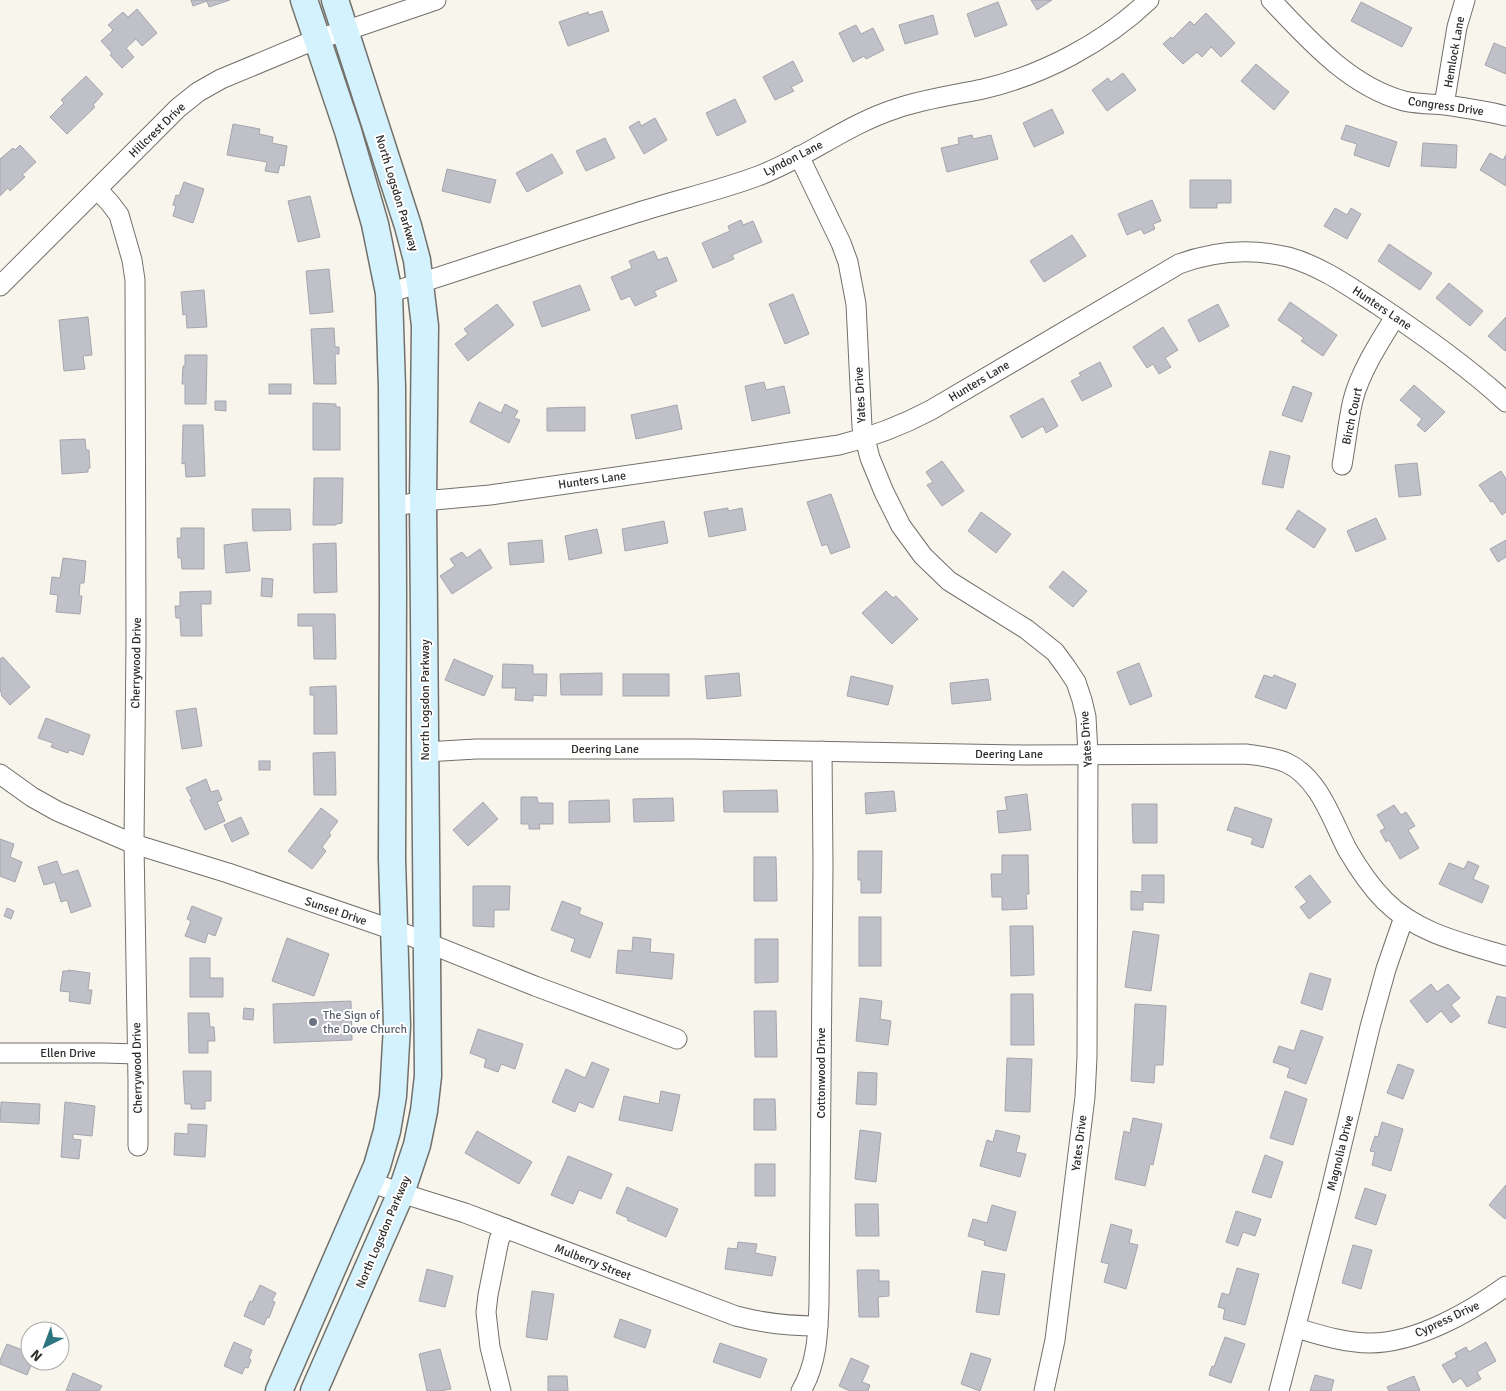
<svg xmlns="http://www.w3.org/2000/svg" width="1506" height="1391" font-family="Signika,sans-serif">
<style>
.building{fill:#c0c0c8;stroke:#a5a5ad}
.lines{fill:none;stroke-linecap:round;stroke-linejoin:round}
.street-casing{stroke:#73706a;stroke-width:21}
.secondary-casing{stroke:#73706a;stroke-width:29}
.street{stroke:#fff;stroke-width:19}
.secondary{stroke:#d4f2fe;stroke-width:26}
.worship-dot{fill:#6b7280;stroke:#fff;stroke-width:2}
.labels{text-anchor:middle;stroke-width:4;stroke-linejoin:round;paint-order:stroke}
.street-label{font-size:12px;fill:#2d2c29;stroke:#fff}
.worship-label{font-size:12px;fill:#5b616d;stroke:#fff;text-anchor:start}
</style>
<rect width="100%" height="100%" fill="#f8f5ed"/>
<!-- building -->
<g class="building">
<polygon points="191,0 230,0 209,7 207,1 193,6"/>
<polygon points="1031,0 1052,0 1037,10"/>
<polygon points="998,2 1007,25 975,37 967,14"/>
<polygon points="1361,2 1412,28 1402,47 1351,21"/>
<polygon points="137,9 157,33 142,46 136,39 126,48 134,57 122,68 110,55 112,53 101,41 113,30 108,25 123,12 128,17"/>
<polygon points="602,11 609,31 568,46 559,22 588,12 589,15"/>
<polygon points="1206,13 1235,43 1221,57 1211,47 1202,57 1197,52 1183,64 1163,44 1171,37 1172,39 1190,21 1194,25"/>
<polygon points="933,15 938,34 905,44 899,25"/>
<polygon points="856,25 861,34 873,28 884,50 866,59 864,56 853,62 839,33"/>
<polygon points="1494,43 1506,48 1506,74 1485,65"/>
<polygon points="793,61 803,81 791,87 794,91 775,100 763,77"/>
<polygon points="1256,64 1289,92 1274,110 1241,81"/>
<polygon points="1123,73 1136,90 1107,111 1092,90 1108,78 1111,82"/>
<polygon points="86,76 103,94 93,105 95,107 67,134 50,117 64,103 61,100"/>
<polygon points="735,99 746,122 717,136 706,113"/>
<polygon points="1052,109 1064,133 1034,147 1023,123"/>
<polygon points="655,118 667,140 644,154 629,127 639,121 641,126"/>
<polygon points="233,124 260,129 259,134 273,137 272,143 287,146 284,166 280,165 278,173 265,171 267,162 227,155"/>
<polygon points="1346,125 1397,142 1389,167 1354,155 1357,144 1341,139"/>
<polygon points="972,135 973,139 991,135 998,159 947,172 941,148 959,144 958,138"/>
<polygon points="605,138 615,158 586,171 576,151"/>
<polygon points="1423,143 1457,145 1456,168 1421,166"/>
<polygon points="20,145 36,162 22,175 25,177 10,191 8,188 0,196 0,159 13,148 15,150"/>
<polygon points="1490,153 1503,160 1506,155 1506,186 1480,170"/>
<polygon points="552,154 563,173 527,192 516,173"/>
<polygon points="447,169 496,180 490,203 442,191"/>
<polygon points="1190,180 1231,180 1231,203 1217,203 1217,208 1190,208"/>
<polygon points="184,182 204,189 193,223 173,216 176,206 173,205 176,195 179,196"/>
<polygon points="310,196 320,237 298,242 288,201"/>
<polygon points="1152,200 1161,221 1153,224 1155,229 1144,234 1141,229 1127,235 1118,214"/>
<polygon points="1335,208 1347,215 1351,208 1361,214 1347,239 1324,226"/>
<polygon points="741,220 743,225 753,221 762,242 732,255 734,259 713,268 702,243 730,231 728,226"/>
<polygon points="1072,235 1086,256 1044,282 1030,261"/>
<polygon points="1389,244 1432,273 1420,290 1378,261"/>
<polygon points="654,251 658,260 667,257 677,281 654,291 657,296 635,306 630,296 621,300 611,277 632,268 629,261"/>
<polygon points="329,269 333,312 310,314 306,271"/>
<polygon points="1449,283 1483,311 1470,326 1436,298"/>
<polygon points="580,285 590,310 542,327 533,302"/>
<polygon points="204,290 207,327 187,328 186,314 183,315 181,292"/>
<polygon points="793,294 809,334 785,344 769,304"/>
<polygon points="1290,302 1337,335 1323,356 1301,341 1304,338 1278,320"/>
<polygon points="497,304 514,325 468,361 455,344 468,334 464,329"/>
<polygon points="1218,304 1229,326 1199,342 1188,320"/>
<polygon points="88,317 92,355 83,356 85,369 64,371 59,320"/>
<polygon points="1506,317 1506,350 1505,351 1488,336"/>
<polygon points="1163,327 1178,350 1165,358 1171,367 1159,374 1153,364 1147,368 1133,347"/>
<polygon points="334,328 335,347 339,347 339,354 335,354 336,384 314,384 311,329"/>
<polygon points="185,355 207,355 206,404 185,404 185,384 182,384 183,366 185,366"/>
<polygon points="1100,362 1112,386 1082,401 1071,381 1081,376 1079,373"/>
<polygon points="764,382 766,390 784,386 790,413 752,421 745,386"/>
<rect x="269" y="384" width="22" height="10"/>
<polygon points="1414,385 1445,412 1425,432 1417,425 1422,419 1400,400"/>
<polygon points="1293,386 1312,393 1302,422 1282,415"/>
<polygon points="1043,398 1058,426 1046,433 1043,426 1022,438 1010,416"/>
<polygon points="215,401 226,401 226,411 215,410"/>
<polygon points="479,402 501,413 505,404 518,411 514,418 520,420 509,443 470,422"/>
<polygon points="313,403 336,404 336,407 340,407 340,450 313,450"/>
<polygon points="677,405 682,429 636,439 631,415"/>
<polygon points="585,407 585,431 547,431 547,408"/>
<polygon points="183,425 203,425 205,476 186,477 185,463 182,464"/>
<polygon points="85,439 86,450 89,450 90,468 88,469 88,472 62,474 60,440"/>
<polygon points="1270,451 1290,456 1283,488 1262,484"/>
<polygon points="942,461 964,491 942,506 927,485 933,482 926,472"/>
<polygon points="1417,463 1421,495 1399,497 1395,465"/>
<polygon points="1501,471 1506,479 1506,512 1502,515 1493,501 1491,502 1479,485"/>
<polygon points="314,478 343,478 342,523 336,524 336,525 313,525"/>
<polygon points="831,494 850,547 831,554 827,544 822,546 807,502"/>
<polygon points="728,508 728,511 742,508 746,530 709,537 704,512"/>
<polygon points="252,509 290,509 291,530 253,531"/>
<polygon points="1298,510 1326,529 1314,548 1286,529"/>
<polygon points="981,512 1011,534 996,553 968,531"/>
<polygon points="1376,518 1386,539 1356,552 1347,531"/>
<polygon points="664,521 668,543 625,551 622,529"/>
<polygon points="181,528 204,528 204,569 182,569 181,558 178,558 177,538 181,538"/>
<polygon points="597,529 602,553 569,560 565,536"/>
<polygon points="542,540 544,562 510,565 508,543"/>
<polygon points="1506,540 1506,557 1498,562 1490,549"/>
<polygon points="247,542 250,571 226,573 224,545"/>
<polygon points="336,543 337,592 314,593 313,544"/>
<polygon points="480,549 492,568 452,594 440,576 455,566 450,559 462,552 467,558"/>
<polygon points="63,558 86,561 84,583 80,583 79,596 82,596 80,614 56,612 58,595 50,594 52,577 60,578"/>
<polygon points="1063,571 1087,591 1073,607 1049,587"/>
<polygon points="262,578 273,579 272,597 261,596"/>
<polygon points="211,591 211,604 201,604 202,636 181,636 180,618 176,618 175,606 180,606 180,592"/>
<polygon points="886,591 893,598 896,596 918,619 892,644 862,613"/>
<polygon points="298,614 335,614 336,659 314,659 313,626 298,626"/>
<polygon points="3,657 30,687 10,705 1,695 2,694 0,691 0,659"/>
<polygon points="454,659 493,676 484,696 445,680"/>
<polygon points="1139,663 1152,696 1130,705 1117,672"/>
<polygon points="503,664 533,665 533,674 547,674 546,696 533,695 533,701 515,700 516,688 502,688"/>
<polygon points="602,673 602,695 561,695 560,674"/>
<polygon points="739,673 741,696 707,699 705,676"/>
<rect x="623" y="674" width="46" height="22"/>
<polygon points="1264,675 1273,678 1274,675 1296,684 1286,709 1255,697"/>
<polygon points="851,676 893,686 888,705 847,696"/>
<polygon points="988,679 991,700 952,704 950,683"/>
<polygon points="336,686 337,734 314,734 314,695 310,695 310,687"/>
<polygon points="196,708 202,746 182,749 176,711"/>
<polygon points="46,718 90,735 83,755 69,750 68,753 51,747 53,743 38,738"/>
<polygon points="335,752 336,795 314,795 313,753"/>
<rect x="259" y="761" width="11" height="9"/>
<polygon points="206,779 211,792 218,790 222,800 217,802 225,821 205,830 190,800 192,799 186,788"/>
<polygon points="777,790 778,812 724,812 723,791"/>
<polygon points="894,791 896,811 866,814 865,793"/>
<polygon points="1027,794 1031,830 999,833 997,811 1007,810 1005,797"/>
<polygon points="521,797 537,797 538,803 553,803 553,824 539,824 540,829 529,829 529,824 521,824"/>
<polygon points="673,798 674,821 634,822 633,799"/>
<polygon points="609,800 610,822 569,823 569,801"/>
<polygon points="483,802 498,819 468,846 453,830"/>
<polygon points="1132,804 1157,804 1157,843 1133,843"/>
<polygon points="1394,805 1401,815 1406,812 1415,826 1408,830 1419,848 1400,859 1389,840 1386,842 1380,831 1385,828 1377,815"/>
<polygon points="1235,807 1272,819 1263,848 1251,844 1253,838 1227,830"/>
<polygon points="321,808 338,821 329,833 331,835 322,847 326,851 312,869 288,851"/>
<polygon points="241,817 249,834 232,842 224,825"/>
<polygon points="0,839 14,844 10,857 22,862 15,882 0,876"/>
<polygon points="858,851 882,851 881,893 861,893 861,880 858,880"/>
<polygon points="1002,855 1028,855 1029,894 1026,894 1027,909 1002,910 1002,897 992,897 991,874 1002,874"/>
<polygon points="754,857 776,857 777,901 754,901"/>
<polygon points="57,861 62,875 78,870 91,906 71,913 67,900 61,902 55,882 44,885 38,867"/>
<polygon points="1468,861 1479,866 1473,879 1489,886 1482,903 1439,884 1449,863 1464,869"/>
<polygon points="1142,875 1164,875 1164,903 1143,902 1143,910 1131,910 1131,891 1142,892"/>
<polygon points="1310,875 1331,902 1309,919 1300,907 1307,902 1295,887"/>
<polygon points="473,886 510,886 509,910 494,910 494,927 473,926"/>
<polygon points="562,901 581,908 579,914 603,923 590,958 571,951 575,939 551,930"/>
<polygon points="192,906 222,918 215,936 208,933 205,943 185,936 191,921 187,919"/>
<polygon points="7,908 14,911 11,919 4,916"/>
<rect x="859" y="917" width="22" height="49"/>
<polygon points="1010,926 1033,926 1034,975 1011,976"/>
<polygon points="1133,931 1159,935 1151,991 1125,987"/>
<polygon points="633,937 651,939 650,952 674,954 672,979 616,973 618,950 632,951"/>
<polygon points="287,938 329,954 314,996 272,981"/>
<polygon points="755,939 778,939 778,982 755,983"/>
<polygon points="190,958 210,958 210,978 223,978 223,997 190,997"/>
<polygon points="68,970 90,973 88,990 92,990 90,1004 69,1001 70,992 60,991 63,971 69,971"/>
<polygon points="1310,973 1331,979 1322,1010 1301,1003"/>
<polygon points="1431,984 1437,992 1448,984 1460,998 1451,1005 1460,1016 1451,1023 1441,1011 1427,1023 1410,1001"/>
<polygon points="1011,994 1033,994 1034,1045 1011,1045"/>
<polygon points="1497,996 1506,998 1506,1028 1488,1023"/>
<polygon points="860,998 882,1001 880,1019 891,1021 888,1045 856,1041"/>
<polygon points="351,1001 352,1040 274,1043 273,1004"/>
<polygon points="1135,1004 1166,1006 1163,1065 1155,1065 1154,1083 1131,1081"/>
<polygon points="244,1008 254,1009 253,1020 243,1019"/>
<polygon points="754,1011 776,1011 777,1057 755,1057"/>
<polygon points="188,1013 209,1013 210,1027 214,1027 215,1041 208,1041 208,1053 189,1053"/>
<polygon points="478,1029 523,1044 515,1069 501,1064 498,1072 484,1067 486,1059 470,1053"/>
<polygon points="1301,1030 1323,1037 1306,1084 1287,1077 1290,1068 1273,1062 1279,1046 1294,1051"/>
<polygon points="1007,1058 1032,1059 1030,1112 1005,1111"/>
<polygon points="592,1062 609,1069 593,1108 579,1102 575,1112 552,1102 566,1069 585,1078"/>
<polygon points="1398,1064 1414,1070 1403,1099 1387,1093"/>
<polygon points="183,1071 211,1071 211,1101 205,1101 205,1109 191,1109 191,1104 185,1104"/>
<polygon points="858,1072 877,1073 876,1105 856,1104"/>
<polygon points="661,1091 680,1095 672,1131 619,1120 624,1096 659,1104"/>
<polygon points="1285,1091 1307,1099 1293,1145 1270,1138"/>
<polygon points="754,1099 775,1099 776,1130 754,1130"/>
<polygon points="1,1102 40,1104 39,1124 0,1122"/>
<polygon points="65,1102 95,1106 92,1136 73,1134 73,1139 81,1140 79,1159 61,1157"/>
<polygon points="1133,1118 1162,1124 1153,1165 1150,1164 1145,1186 1115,1179 1124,1131 1130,1133"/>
<polygon points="1382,1122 1403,1129 1391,1171 1372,1165 1375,1152 1370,1151 1375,1136 1378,1137"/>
<polygon points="188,1124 207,1125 205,1157 174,1155 175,1133 188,1134"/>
<polygon points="860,1130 881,1133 876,1182 855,1179"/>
<polygon points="996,1130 1020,1136 1016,1152 1026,1154 1020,1177 980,1166 987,1140 993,1142"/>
<polygon points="477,1131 532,1162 519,1184 465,1153"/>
<polygon points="1265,1155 1283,1162 1271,1198 1252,1192"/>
<polygon points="568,1156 612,1174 601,1199 579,1190 573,1204 551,1195"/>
<rect x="755" y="1164" width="20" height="32"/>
<polygon points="1506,1185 1506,1217 1505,1219 1489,1205"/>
<polygon points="627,1187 678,1209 666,1237 627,1220 628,1218 616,1213"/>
<polygon points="1365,1188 1386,1195 1376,1225 1355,1218"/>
<polygon points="855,1204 878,1204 879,1236 856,1236"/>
<polygon points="992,1205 1016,1212 1006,1251 984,1245 985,1241 968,1236 973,1219 987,1223"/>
<polygon points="1236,1211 1261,1219 1255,1236 1243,1232 1238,1246 1226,1242"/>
<polygon points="1111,1224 1132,1230 1129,1243 1138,1245 1126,1289 1104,1282 1109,1264 1101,1262"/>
<polygon points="738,1242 757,1244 755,1253 776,1257 772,1276 725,1269 728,1248 737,1249"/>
<polygon points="1353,1245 1372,1250 1361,1289 1342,1283"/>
<polygon points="1237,1268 1259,1274 1245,1325 1223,1319 1225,1309 1218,1307 1222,1293 1229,1295"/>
<polygon points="427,1269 453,1276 445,1307 419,1301"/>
<polygon points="857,1270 879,1270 879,1281 889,1281 889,1296 878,1297 879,1317 859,1317"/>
<polygon points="982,1271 1005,1274 999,1315 976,1312"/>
<polygon points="260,1285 276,1293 272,1301 275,1302 269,1318 267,1317 264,1325 244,1316 250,1301 252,1302"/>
<polygon points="532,1291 554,1294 547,1340 526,1337"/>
<polygon points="620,1319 651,1330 645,1348 614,1337"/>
<polygon points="1225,1337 1245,1344 1231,1383 1209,1375 1212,1366 1214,1367"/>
<polygon points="234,1342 252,1350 249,1358 251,1360 248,1368 245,1367 242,1374 224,1366"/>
<polygon points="1486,1342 1496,1361 1477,1372 1481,1379 1467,1387 1461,1378 1453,1383 1442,1365 1457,1357 1455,1353 1466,1347 1469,1352"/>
<polygon points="720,1343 767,1359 760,1378 713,1362"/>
<polygon points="7,1344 30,1353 30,1361 33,1361 27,1375 0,1364 0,1360"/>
<polygon points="440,1349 451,1389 440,1391 427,1391 419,1354"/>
<polygon points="971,1353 991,1359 980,1391 961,1384"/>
<polygon points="851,1358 869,1366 862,1382 870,1385 868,1391 850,1391 839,1386"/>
<polygon points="73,1373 102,1386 99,1391 66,1391"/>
<polygon points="1315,1375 1334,1380 1331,1391 1310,1391"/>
<polygon points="548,1376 567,1376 568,1391 548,1391"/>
<polygon points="1414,1376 1420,1391 1389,1391 1387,1387"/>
</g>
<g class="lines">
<!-- street casing -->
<g class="street-casing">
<g id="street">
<path d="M1271,0c37,39 78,86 133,101 13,3 28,3 42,4 20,3 40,6 60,11"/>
<polyline points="1444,105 1457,27 1465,0"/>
<polyline points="799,156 841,243 848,262 856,304 862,427 870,458 884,492 901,526 923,556 949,581 1026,629 1055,652 1066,667 1076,682 1082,700 1086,717 1088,754 1087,1057 1085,1097 1055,1340 1044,1391"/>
<polyline points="98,190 110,203 119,215 132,260 135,280 136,641 134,844 138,1081 138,1146"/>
<polyline points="0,286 178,108 198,92 221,79 317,39 345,31 436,0"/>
<path d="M389,293c82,-26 164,-54 247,-80 40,-13 82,-22 122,-37 48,-18 88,-51 137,-67 28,-10 59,-14 88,-20 60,-14 121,-46 166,-89"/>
<path d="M1342,465c4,-22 6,-44 11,-65 7,-28 27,-59 42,-83"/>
<path d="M392,507l31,-6 67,-6 349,-50c33,-8 62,-19 92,-35l248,-146c35,-13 72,-16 109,-7 33,9 62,30 90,48 45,30 89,61 128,97"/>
<path d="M425,752l51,-3h218l329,6 223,-1c14,2 28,3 41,9 32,15 45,57 60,86 11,19 23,37 38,52 33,33 79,42 121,55"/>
<polyline points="0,774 32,797 57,811 134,844 228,873 408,935 535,986 677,1039"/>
<polyline points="0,1053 104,1053 137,1054"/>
<path d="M370,1182l31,11 64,20 271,103c27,7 54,10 82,10"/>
<path d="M1296,1328c24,7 49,15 74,15 46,0 100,-31 136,-57"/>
<polyline points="501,1391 490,1347 486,1312 488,1295 499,1240 505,1228"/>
<path d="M801,1391c16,-27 17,-57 18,-88l4,-438 -1,-114"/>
<polyline points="1279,1391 1329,1198 1370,1027 1386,969 1404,917"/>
</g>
</g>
<!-- secondary casing -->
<g class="secondary-casing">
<g id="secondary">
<polyline points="279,1391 377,1166 387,1131 393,1096 397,1026 392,859 393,594 392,388 389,293 375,224 348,131 304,0"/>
<polyline points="314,1391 401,1193 417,1145 424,1111 428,1076 423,501 425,326 417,260 408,226 335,0"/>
</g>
</g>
<!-- street -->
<use href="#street" class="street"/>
<!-- secondary -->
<use href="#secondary" class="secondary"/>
</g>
<!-- markers -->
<circle class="worship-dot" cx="313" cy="1022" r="5"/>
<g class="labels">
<!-- street labels -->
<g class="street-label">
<text transform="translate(1454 52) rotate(-80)" y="4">Hemlock Lane</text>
<text transform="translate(1446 106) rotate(8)" y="4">Congress Drive</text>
<text transform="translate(157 130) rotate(-44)" y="4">Hillcrest Drive</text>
<text transform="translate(793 158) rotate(-27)" y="4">Lyndon Lane</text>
<text transform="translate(397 193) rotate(73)" y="4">North Logsdon Parkway</text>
<text transform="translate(1382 308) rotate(34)" y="4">Hunters Lane</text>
<text transform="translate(979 381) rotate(-31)" y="4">Hunters Lane</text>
<text transform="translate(860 395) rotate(-93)" y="4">Yates Drive</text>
<text transform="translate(1352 416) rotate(-78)" y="4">Birch Court</text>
<text transform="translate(592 480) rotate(-8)" y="4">Hunters Lane</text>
<text transform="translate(136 663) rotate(-89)" y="4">Cherrywood Drive</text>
<text transform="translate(425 700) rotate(-90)" y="4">North Logsdon Parkway</text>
<text transform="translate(1086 739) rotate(-94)" y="4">Yates Drive</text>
<text x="605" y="753">Deering Lane</text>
<text x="1009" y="758">Deering Lane</text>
<text transform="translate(336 911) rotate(19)" y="4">Sunset Drive</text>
<text x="68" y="1057">Ellen Drive</text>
<text transform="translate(137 1068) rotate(-91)" y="4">Cherrywood Drive</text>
<text transform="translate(821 1073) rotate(-90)" y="4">Cottonwood Drive</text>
<text transform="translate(1079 1143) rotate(-83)" y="4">Yates Drive</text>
<text transform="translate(1340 1153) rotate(-76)" y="4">Magnolia Drive</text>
<text transform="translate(383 1232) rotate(-67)" y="4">North Logsdon Parkway</text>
<text transform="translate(593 1262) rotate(21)" y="4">Mulberry Street</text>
<text transform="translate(1447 1319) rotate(-25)" y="4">Cypress Drive</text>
</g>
<!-- worship labels -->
<g class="worship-label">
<text x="323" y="1019">The Sign of<tspan x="323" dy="14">the Dove Church</tspan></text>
</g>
</g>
<!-- north arrow -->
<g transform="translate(45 1346) rotate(222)"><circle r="24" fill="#ffffff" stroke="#ababa9"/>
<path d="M0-4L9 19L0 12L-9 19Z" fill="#2d7481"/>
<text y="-8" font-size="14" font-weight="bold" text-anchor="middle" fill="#2d2c29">N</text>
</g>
</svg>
